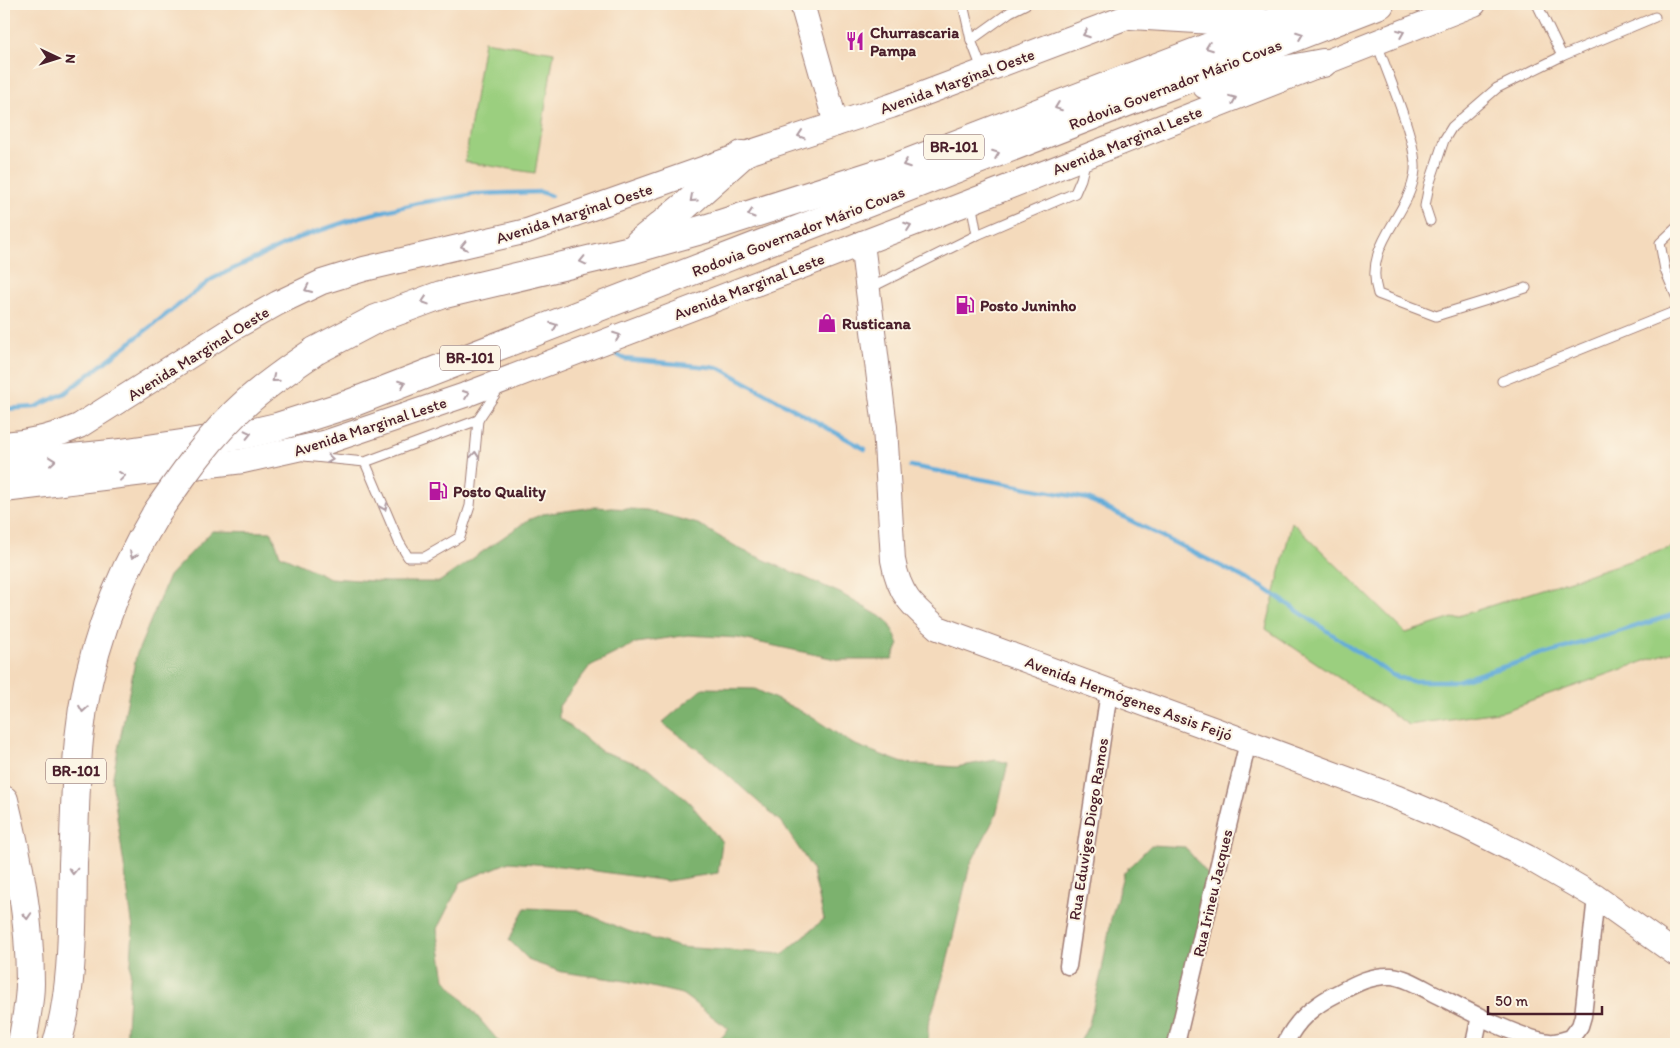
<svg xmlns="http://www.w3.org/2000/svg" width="1680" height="1048" font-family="Itim,sans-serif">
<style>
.green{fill:#9bcf7f;stroke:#727755}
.forest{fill:#7cb26e;stroke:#63684c}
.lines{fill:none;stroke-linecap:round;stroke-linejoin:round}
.stream{stroke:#62abd9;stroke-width:4.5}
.lane-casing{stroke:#9f7c74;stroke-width:11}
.street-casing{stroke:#9f7c74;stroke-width:19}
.secondary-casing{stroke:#9f7c74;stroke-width:26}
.highway-casing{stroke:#9f7c74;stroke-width:30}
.lane{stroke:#fff;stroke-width:9}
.street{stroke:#fff;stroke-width:16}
.secondary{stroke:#fff;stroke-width:24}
.highway{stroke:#fff;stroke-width:28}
.highway-bridge-casing{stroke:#9f7c74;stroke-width:30;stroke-linecap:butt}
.highway-bridge{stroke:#fff;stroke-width:28}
.oneway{stroke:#ae9aa0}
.labels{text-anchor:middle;stroke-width:4;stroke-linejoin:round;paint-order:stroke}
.shield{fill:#fcf5e5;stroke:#7f5f63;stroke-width:1}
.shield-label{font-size:15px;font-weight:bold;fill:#4a1f2b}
.poi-label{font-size:16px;font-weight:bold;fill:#4a1f2b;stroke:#fcf5e5;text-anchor:start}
.street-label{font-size:16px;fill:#4a1f2b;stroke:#fcf5e5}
</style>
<rect width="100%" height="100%" fill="#fcf5e5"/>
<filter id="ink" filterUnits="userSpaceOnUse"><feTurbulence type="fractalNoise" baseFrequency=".02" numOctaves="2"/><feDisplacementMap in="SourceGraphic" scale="10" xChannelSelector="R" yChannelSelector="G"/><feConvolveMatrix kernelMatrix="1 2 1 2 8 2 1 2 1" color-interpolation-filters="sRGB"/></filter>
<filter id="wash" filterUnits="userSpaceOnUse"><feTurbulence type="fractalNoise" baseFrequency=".0096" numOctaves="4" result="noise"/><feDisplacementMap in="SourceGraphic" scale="20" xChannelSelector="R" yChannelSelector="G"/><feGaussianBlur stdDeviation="1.12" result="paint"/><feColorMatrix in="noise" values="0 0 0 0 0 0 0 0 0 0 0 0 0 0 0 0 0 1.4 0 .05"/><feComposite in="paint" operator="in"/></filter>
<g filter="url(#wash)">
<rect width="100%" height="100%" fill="#f4dabc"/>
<!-- green -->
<g class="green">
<polygon points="484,41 554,52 535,173 465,162"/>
<polygon points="1292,522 1406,633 1676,546 1676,650 1504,711 1409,725 1266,629"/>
</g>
<!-- forest -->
<g class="forest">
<polygon points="595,507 647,510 698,524 742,550 840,593 888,621 899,644 892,660 840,660 738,638 688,635 636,643 590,666 559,706 559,717 601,751 649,768 689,802 722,842 718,873 667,881 560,866 509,862 461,882 437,929 445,979 501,1044 126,1044 133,929 112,781 136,656 169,576 212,531 272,532 280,555 330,578 387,582 439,582 528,520 543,514"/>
<polygon points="703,688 755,689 807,714 853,744 903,763 956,767 996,760 1008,763 996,815 970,865 944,974 928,1025 928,1044 716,1044 729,1029 682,994 626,981 562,972 530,961 509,940 525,908 577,910 628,931 679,947 783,954 824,919 812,868 782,823 704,754 662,723"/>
<polygon points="1151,845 1185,847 1214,882 1184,1044 1079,1044 1089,1024 1102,970 1111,919 1124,872"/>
</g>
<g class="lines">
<!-- stream -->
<g class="stream">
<polyline points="616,354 625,359 720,368 865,449"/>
<polyline points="4,409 35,407 65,393 212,279 298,238 360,217 418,203 475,194 541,192 551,196"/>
<polyline points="911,466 1088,499 1264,588 1392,675 1410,681 1457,681 1676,614"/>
</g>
</g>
</g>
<g filter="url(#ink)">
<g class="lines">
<!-- lane casing -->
<g class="lane-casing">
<g id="lane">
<polyline points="963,4 971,40"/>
<polyline points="1537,4 1562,56 1655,17"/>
<path d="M1377,43c10,31 40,97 38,127 -4,46 -53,73 -37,124l58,22 90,-28"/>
<polyline points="982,69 971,40 1010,12 1026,4"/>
<polyline points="971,202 977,235"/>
<polyline points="1430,221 1425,206 1429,185 1444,140 1452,127 1497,88 1562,56"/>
<polyline points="1676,228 1660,243 1665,270 1676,296"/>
<polyline points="870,288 977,235 1075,193 1081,179 1086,159"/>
<polyline points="1502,381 1676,311"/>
<polyline points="304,456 365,462 478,420 500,387"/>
<polyline points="365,462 399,542 408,557 425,557 460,537 470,506 478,420"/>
</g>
</g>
<!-- street casing -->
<g class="street-casing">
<g id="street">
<polyline points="1068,966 1109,692"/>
<polyline points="1176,1044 1248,742"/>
<path d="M1285,1044c11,-24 29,-39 53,-51 17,-9 33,-18 53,-17 15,1 30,11 42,17 30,15 83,45 116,49 8,1 14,-2 22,-4l9,-12 3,-10 13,-119"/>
<polyline points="1474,1044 1480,1016"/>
</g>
</g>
<!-- secondary casing -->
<g class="secondary-casing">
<g id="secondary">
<polyline points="802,4 836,124"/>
<path d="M862,243l23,184 8,133c6,35 19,46 45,68l310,114 150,56 69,29 60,30 69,40 80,57"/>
<path d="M4,444c27,-2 50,-7 75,-18l153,-97 46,-26 44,-21 42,-13 163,-38 215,-76 149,-49 257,-97"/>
<polyline points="4,490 243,461 324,443 465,395 970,202 1474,4"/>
</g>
</g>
<!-- highway casing -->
<g class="highway-casing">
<g id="highway">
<polyline points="1131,15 1262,23"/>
<polyline points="1206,85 1323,63"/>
<polyline points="639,243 686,205 742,155"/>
<polyline points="315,351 376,319 441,295 630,250 708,228 892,169 1321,4"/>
<polyline points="4,465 121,453 242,435 277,427 349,404 1380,4"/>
<path d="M4,800c15,61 26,120 26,183 0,20 -5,41 -8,61"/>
<path d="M57,1044c17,-58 15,-120 16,-180 2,-42 2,-83 6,-125 8,-81 36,-157 78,-227"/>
</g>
</g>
<!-- lane -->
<use href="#lane" class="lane"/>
<!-- street -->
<use href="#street" class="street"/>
<!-- secondary -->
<use href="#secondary" class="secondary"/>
<!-- highway -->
<use href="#highway" class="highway"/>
<!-- highway-bridge casing -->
<g class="highway-bridge-casing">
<path id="highway-bridge" d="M157,512c27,-39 54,-78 90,-110 21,-19 45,-35 68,-51"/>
</g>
<!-- highway-bridge -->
<use href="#highway-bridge" class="highway-bridge"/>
</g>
<!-- one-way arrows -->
<defs><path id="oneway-chevron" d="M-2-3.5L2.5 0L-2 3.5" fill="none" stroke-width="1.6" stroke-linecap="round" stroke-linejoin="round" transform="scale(1.25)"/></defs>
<g class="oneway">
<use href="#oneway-chevron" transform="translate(1401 33) rotate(-22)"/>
<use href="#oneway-chevron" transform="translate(1086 34) rotate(160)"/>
<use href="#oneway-chevron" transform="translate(1300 35) rotate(-21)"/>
<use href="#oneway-chevron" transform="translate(1209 47) rotate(159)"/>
<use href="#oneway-chevron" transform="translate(1233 99) rotate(-22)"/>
<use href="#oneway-chevron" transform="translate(1058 107) rotate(159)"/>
<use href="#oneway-chevron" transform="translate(801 135) rotate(162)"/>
<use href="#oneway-chevron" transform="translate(996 154) rotate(-21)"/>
<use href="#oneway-chevron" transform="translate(906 164) rotate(160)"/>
<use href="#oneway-chevron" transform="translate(693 199) rotate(138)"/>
<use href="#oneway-chevron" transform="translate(751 214) rotate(163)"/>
<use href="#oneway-chevron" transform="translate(908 226) rotate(-20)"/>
<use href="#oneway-chevron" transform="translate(464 246) rotate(168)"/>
<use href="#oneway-chevron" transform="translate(583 261) rotate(167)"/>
<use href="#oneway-chevron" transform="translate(308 289) rotate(155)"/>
<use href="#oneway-chevron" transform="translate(425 301) rotate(162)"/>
<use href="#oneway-chevron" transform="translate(554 326) rotate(-21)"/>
<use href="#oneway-chevron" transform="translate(617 336) rotate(-21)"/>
<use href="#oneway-chevron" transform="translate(275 379) rotate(141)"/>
<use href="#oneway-chevron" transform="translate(402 384) rotate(-21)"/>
<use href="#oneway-chevron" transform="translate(466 394) rotate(-20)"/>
<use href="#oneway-chevron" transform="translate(248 434) rotate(-13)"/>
<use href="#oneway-chevron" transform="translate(475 455) rotate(-85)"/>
<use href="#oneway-chevron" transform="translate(330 459) rotate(6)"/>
<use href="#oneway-chevron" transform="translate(52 461) rotate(-6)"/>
<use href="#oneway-chevron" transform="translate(122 476) rotate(-7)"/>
<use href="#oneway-chevron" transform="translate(384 507) rotate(67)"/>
<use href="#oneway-chevron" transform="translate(133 555) rotate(115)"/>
<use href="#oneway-chevron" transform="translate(83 709) rotate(99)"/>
<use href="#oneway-chevron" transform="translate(73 871) rotate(92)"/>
<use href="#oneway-chevron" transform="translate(27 916) rotate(86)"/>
</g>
</g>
<!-- icons -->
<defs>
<g id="restaurant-bare" transform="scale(1.5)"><path d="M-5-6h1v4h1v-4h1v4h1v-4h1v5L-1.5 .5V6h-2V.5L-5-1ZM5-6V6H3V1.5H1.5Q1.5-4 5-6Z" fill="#b5179e" stroke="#fcf5e5" stroke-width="2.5" paint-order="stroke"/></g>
<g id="fuel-bare" transform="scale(1.5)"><path d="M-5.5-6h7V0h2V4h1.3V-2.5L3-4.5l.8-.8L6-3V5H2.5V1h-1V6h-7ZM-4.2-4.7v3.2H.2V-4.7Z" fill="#b5179e" stroke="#fcf5e5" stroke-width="2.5" paint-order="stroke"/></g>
<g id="shop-bare" transform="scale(1.5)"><path d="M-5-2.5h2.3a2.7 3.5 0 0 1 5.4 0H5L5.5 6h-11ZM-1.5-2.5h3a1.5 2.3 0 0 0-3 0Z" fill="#b5179e" stroke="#fcf5e5" stroke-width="2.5" paint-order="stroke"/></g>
</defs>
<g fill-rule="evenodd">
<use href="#restaurant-bare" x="855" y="41"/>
<use href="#fuel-bare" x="965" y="305"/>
<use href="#shop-bare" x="827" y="323"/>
<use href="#fuel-bare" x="438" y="491"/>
</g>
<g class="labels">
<!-- shield labels -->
<g class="shield">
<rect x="924" y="134.5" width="60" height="25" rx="4"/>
<rect x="440" y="345.5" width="60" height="25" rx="4"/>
<rect x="46" y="758.5" width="60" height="25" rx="4"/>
</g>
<g class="shield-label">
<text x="954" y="152">BR-101</text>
<text x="470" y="363">BR-101</text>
<text x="76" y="776">BR-101</text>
</g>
<!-- poi labels -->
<g class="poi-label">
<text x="870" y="38">Churrascaria<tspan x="870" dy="18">Pampa</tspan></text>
<text x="980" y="311">Posto Juninho</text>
<text x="842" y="329">Rusticana</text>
<text x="453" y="497">Posto Quality</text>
</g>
<!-- street labels -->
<g class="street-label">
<text transform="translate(957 81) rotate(-20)" y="6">Avenida Marginal Oeste</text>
<text transform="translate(1175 84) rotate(-21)" y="6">Rodovia Governador Mário Covas</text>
<text transform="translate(1127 140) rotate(-22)" y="6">Avenida Marginal Leste</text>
<text transform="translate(574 213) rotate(-18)" y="6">Avenida Marginal Oeste</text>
<text transform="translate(798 231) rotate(-21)" y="6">Rodovia Governador Mário Covas</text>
<text transform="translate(749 286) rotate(-21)" y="6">Avenida Marginal Leste</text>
<text transform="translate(198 353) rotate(-32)" y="6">Avenida Marginal Oeste</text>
<text transform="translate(370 426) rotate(-18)" y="6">Avenida Marginal Leste</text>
<text transform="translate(1129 698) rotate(20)" y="6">Avenida Hermógenes Assis Feijó</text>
<text transform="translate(1088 829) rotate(-81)" y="6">Rua Eduviges Diogo Ramos</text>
<text transform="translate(1212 893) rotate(-77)" y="6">Rua Irineu Jacques</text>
</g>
</g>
<!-- margin -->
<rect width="1680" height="1048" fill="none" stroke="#fcf5e5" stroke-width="20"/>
<!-- north arrow -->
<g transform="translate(58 58) rotate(94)" stroke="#fcf5e5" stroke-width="4" paint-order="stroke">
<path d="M0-4L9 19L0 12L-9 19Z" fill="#4a1f2b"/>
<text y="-8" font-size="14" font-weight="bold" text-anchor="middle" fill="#4a1f2b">N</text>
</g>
<!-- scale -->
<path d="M1488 1006v8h114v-8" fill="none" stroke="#4a1f2b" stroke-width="2.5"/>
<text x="1495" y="1006" font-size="15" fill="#4a1f2b" stroke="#fcf5e5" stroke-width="4" paint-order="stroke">50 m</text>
</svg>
